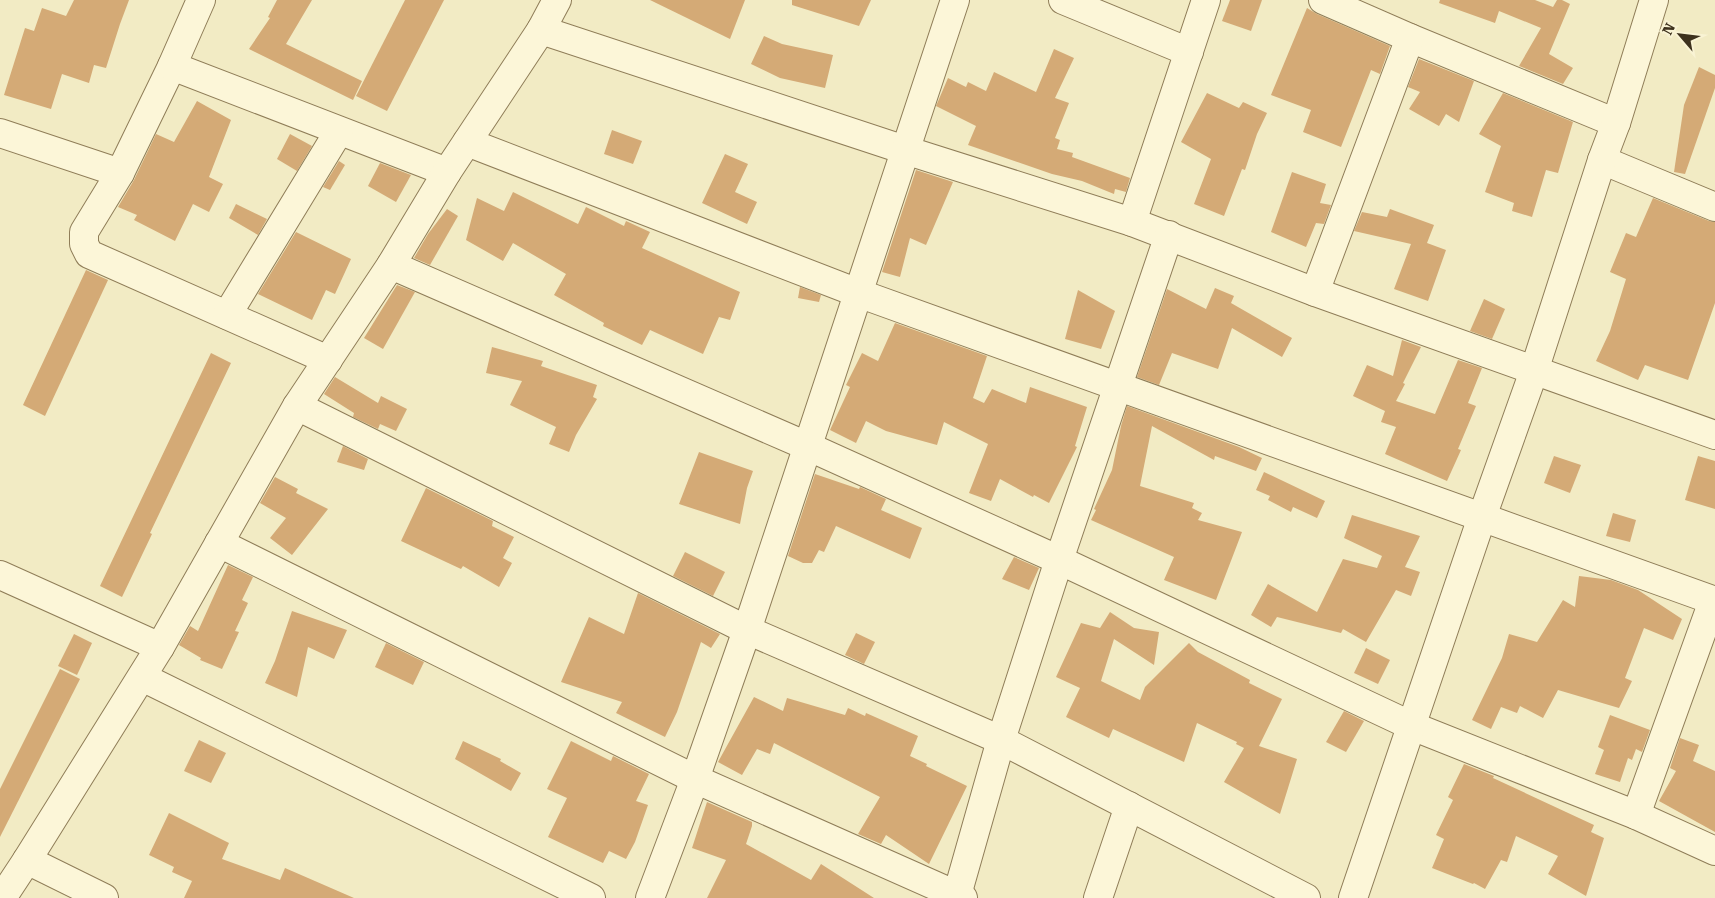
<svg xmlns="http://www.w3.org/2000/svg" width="1715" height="898" font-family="'Roboto Serif',serif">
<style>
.building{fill:#d4aa76}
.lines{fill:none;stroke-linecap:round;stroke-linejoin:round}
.minor-casing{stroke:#8f7d58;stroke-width:30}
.minor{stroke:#fcf6d8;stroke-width:28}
</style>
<rect width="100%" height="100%" fill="#f2ebc4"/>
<!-- building -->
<g class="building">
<polygon points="74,0 129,0 120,24 106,68 94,65 89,83 62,74 51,109 4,95 25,28 34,31 42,8 66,16"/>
<polygon points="277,0 312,0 286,44 362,81 353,100 249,49 270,18 268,17"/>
<polygon points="405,0 444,0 387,111 356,96"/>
<polygon points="650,0 745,0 730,39"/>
<polygon points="792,0 871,0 859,26 792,5"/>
<polygon points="1230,0 1262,0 1251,31 1222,21"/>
<polygon points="1440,0 1535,0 1553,7 1557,0 1562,0 1570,4 1549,54 1573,68 1563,84 1519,66 1541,28 1499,11 1495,23 1439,3"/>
<polygon points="1307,8 1317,14 1390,46 1380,74 1371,70 1341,147 1303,132 1311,110 1271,95"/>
<polygon points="764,36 782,44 833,55 825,88 780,78 751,64"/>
<polygon points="1054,49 1074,58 1055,98 1069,103 1055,138 1060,140 1057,149 1073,153 1072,157 1130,178 1126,192 1115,189 1114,194 1082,181 1052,174 968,145 976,126 936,106 948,78 966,87 968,82 986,91 994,72 1036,92"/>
<polygon points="1419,59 1474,81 1459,122 1446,114 1439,126 1409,109 1420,92 1408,87"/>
<polygon points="1699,67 1715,75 1715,88 1685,174 1674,172 1684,105"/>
<polygon points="1207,93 1239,108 1243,102 1267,113 1257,134 1245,170 1242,169 1224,216 1194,204 1211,159 1181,142"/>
<polygon points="1503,93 1573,122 1558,173 1546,170 1532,217 1512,211 1514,203 1485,192 1501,146 1479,134"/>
<polygon points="197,101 231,120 209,177 223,184 209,212 193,204 175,241 134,220 137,215 118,207 134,180 156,134 174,142"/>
<polygon points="612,130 642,141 633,164 604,154"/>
<polygon points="290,134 312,146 297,171 277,159"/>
<polygon points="725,154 748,164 735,192 757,202 747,224 702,203"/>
<polygon points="339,161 345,165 330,190 323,187"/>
<polygon points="380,163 411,175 396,202 368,186"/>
<polygon points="916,170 953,182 926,245 910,238 900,277 882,272"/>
<polygon points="1292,172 1326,184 1320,203 1331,205 1324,224 1316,223 1306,247 1271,232"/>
<polygon points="513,192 578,224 586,207 624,226 626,221 650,232 642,248 740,292 730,320 719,317 703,354 650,330 642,345 603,326 604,323 554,295 566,274 513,243 503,261 466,240 477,198 504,211"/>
<polygon points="1653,198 1709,221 1715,222 1715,303 1688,380 1645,365 1638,380 1596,361 1610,331 1626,279 1610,272 1626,233 1636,237"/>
<polygon points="236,204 267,219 258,235 229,218"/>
<polygon points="447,209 458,216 430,265 414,258 428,234"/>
<polygon points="1390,209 1434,225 1427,243 1446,250 1428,301 1394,289 1411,244 1354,231 1362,212 1387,217"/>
<polygon points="296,232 351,259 335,294 326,290 312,320 258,294"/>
<polygon points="86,270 108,280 45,416 23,405"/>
<polygon points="397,285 415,292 383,349 364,338"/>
<polygon points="800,287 821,295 819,302 798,298"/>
<polygon points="1215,288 1234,296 1231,303 1292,338 1282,357 1232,328 1218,369 1172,353 1159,385 1137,377 1167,289 1206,309"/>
<polygon points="1078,290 1115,311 1101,349 1065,339"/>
<polygon points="1484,299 1505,309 1492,339 1470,331"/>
<polygon points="895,323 987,356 973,398 984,403 992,389 1026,403 1030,387 1087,407 1075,446 1077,447 1049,503 1034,495 1033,497 1000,479 991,501 969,493 988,444 944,422 937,445 886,431 866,421 856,443 830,430 850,387 846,385 862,353 878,361"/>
<polygon points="1402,340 1421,347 1403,383 1405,384 1396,401 1435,414 1458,360 1482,368 1468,403 1476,406 1458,449 1461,450 1447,481 1385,454 1396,427 1381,422 1385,411 1353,396 1367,365 1393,376"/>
<polygon points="492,347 543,361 541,366 597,385 593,397 597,399 576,435 569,452 549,444 556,427 510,405 522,381 486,373"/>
<polygon points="211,353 231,363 150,533 152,534 122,597 100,586"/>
<polygon points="335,377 378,403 381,396 407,409 396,431 380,424 378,429 353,417 354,413 324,394"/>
<polygon points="1127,406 1239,447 1262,458 1256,471 1215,456 1214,460 1152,426 1140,486 1194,503 1192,508 1202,513 1198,520 1242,532 1216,600 1164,580 1174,557 1091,520 1096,510 1094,509 1112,470 1121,426"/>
<polygon points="343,446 368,459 364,470 337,462"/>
<polygon points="699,452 753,471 747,488 740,524 679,504"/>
<polygon points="1554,456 1581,465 1570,493 1544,483"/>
<polygon points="1698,456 1715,461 1715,509 1685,500"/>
<polygon points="1264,472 1325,501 1317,518 1293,507 1291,512 1268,500 1270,496 1256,490"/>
<polygon points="815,474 859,489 860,487 886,499 881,510 922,528 910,559 836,526 824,552 819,550 812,563 803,563 788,556"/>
<polygon points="275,477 298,489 296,493 328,509 292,555 270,538 286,518 260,503"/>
<polygon points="426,488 493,521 492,526 514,537 503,558 512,563 499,587 463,566 461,569 401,541"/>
<polygon points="1613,513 1636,520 1630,542 1606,536"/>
<polygon points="1352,515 1420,536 1405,567 1420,572 1411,596 1396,590 1366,642 1343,629 1341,633 1277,617 1271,627 1251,615 1268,584 1317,612 1343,559 1377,568 1382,556 1344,538"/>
<polygon points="685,552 725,572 713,596 673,576"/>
<polygon points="1014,557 1039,568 1029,590 1002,579"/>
<polygon points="228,565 253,577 242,600 248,603 235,631 239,632 222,669 200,660 201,658 179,645 190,626 198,631"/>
<polygon points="1579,576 1611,580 1638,590 1682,619 1673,640 1644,628 1625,678 1632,681 1619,708 1558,690 1543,718 1520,706 1517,713 1501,707 1491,729 1472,720 1502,658 1509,634 1537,642 1563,600 1575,607"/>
<polygon points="638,593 720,634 711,648 701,642 677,712 665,737 616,713 622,702 561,682 589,617 624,634"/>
<polygon points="292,611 347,630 334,659 308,647 297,697 265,683 275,661"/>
<polygon points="1110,612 1134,628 1159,632 1154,665 1114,639 1101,681 1140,700 1145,687 1189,643 1198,652 1250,680 1249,683 1282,699 1259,746 1297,759 1280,814 1224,782 1244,748 1236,744 1237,742 1197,723 1184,762 1113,729 1109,738 1066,717 1080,688 1056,677 1081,623 1100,628"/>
<polygon points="856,633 875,642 864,664 845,655"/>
<polygon points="74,634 92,643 77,675 58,666"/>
<polygon points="386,643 424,662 413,685 375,667"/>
<polygon points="1366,648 1390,660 1378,684 1354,673"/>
<polygon points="60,669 80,679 0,837 0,789"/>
<polygon points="754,697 783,711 787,698 845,715 848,708 865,716 866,713 918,736 910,756 927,764 926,766 967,786 929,864 886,835 881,844 858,834 880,797 774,743 770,754 757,749 742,775 718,762"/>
<polygon points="1344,711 1364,721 1346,752 1326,742"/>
<polygon points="1610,715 1650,730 1642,752 1636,749 1632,760 1628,758 1620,782 1595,774 1604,750 1598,747"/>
<polygon points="1680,738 1699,745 1693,761 1715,771 1715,832 1659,801 1676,771 1670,768"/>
<polygon points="199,740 226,753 211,783 184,771"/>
<polygon points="463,741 501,759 500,761 521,773 511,791 455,759"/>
<polygon points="571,741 611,761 613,756 649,774 636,801 648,805 635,842 626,859 609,851 603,863 548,837 567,798 547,789"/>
<polygon points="1464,764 1494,776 1493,778 1594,825 1591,832 1604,838 1586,896 1548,874 1558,856 1516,836 1507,862 1501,860 1485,889 1474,883 1473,884 1432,868 1444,839 1436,835 1453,800 1448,797"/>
<polygon points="707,802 752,822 752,826 746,844 811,880 821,864 874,898 707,898 726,860 692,848"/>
<polygon points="169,813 229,843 222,859 280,880 285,868 354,898 184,898 192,881 172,872 174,867 149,855"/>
</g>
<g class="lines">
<!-- minor casing -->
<g class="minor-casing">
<g id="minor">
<polyline points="201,0 172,66 120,173 84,232 84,244 89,254 328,360"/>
<polyline points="1063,0 1189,52"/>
<polyline points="1323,0 1410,38 1616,123"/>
<polyline points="541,30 905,150 1132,222 1315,292 1715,435"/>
<polyline points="172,66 447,172"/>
<polyline points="0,133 120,173"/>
<polyline points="467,142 858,293 1715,601"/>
<polyline points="1602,160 1715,207"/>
<polyline points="1132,222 1206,0"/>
<polyline points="391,265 807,446 1059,560 1412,726 1636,815 1715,851"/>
<polyline points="1315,292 1410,38"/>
<polyline points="227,315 339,131"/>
<polyline points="297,406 747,630 1001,740 1306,898"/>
<polyline points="219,543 695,779 963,898"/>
<polyline points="0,575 160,647"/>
<polyline points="142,677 591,898"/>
<polyline points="1636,815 1713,601"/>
<polyline points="27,860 104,898"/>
<polyline points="957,895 1001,740 1059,560 1169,235"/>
<polyline points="2,898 27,860 160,647 297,406 391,265 447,172 541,30 557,0"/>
<polyline points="650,898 695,779 747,630 955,0"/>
<polyline points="1098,898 1129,806"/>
<polyline points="1353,898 1482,517 1534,371 1602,160 1616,123 1654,0"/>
</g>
</g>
<!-- minor -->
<use href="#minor" class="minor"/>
</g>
<!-- north arrow -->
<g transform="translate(1680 35) rotate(298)" stroke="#f9f3d4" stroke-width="4" paint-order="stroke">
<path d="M0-4L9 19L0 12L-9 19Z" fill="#3d311d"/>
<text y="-8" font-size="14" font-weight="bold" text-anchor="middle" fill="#3d311d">N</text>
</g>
</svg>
